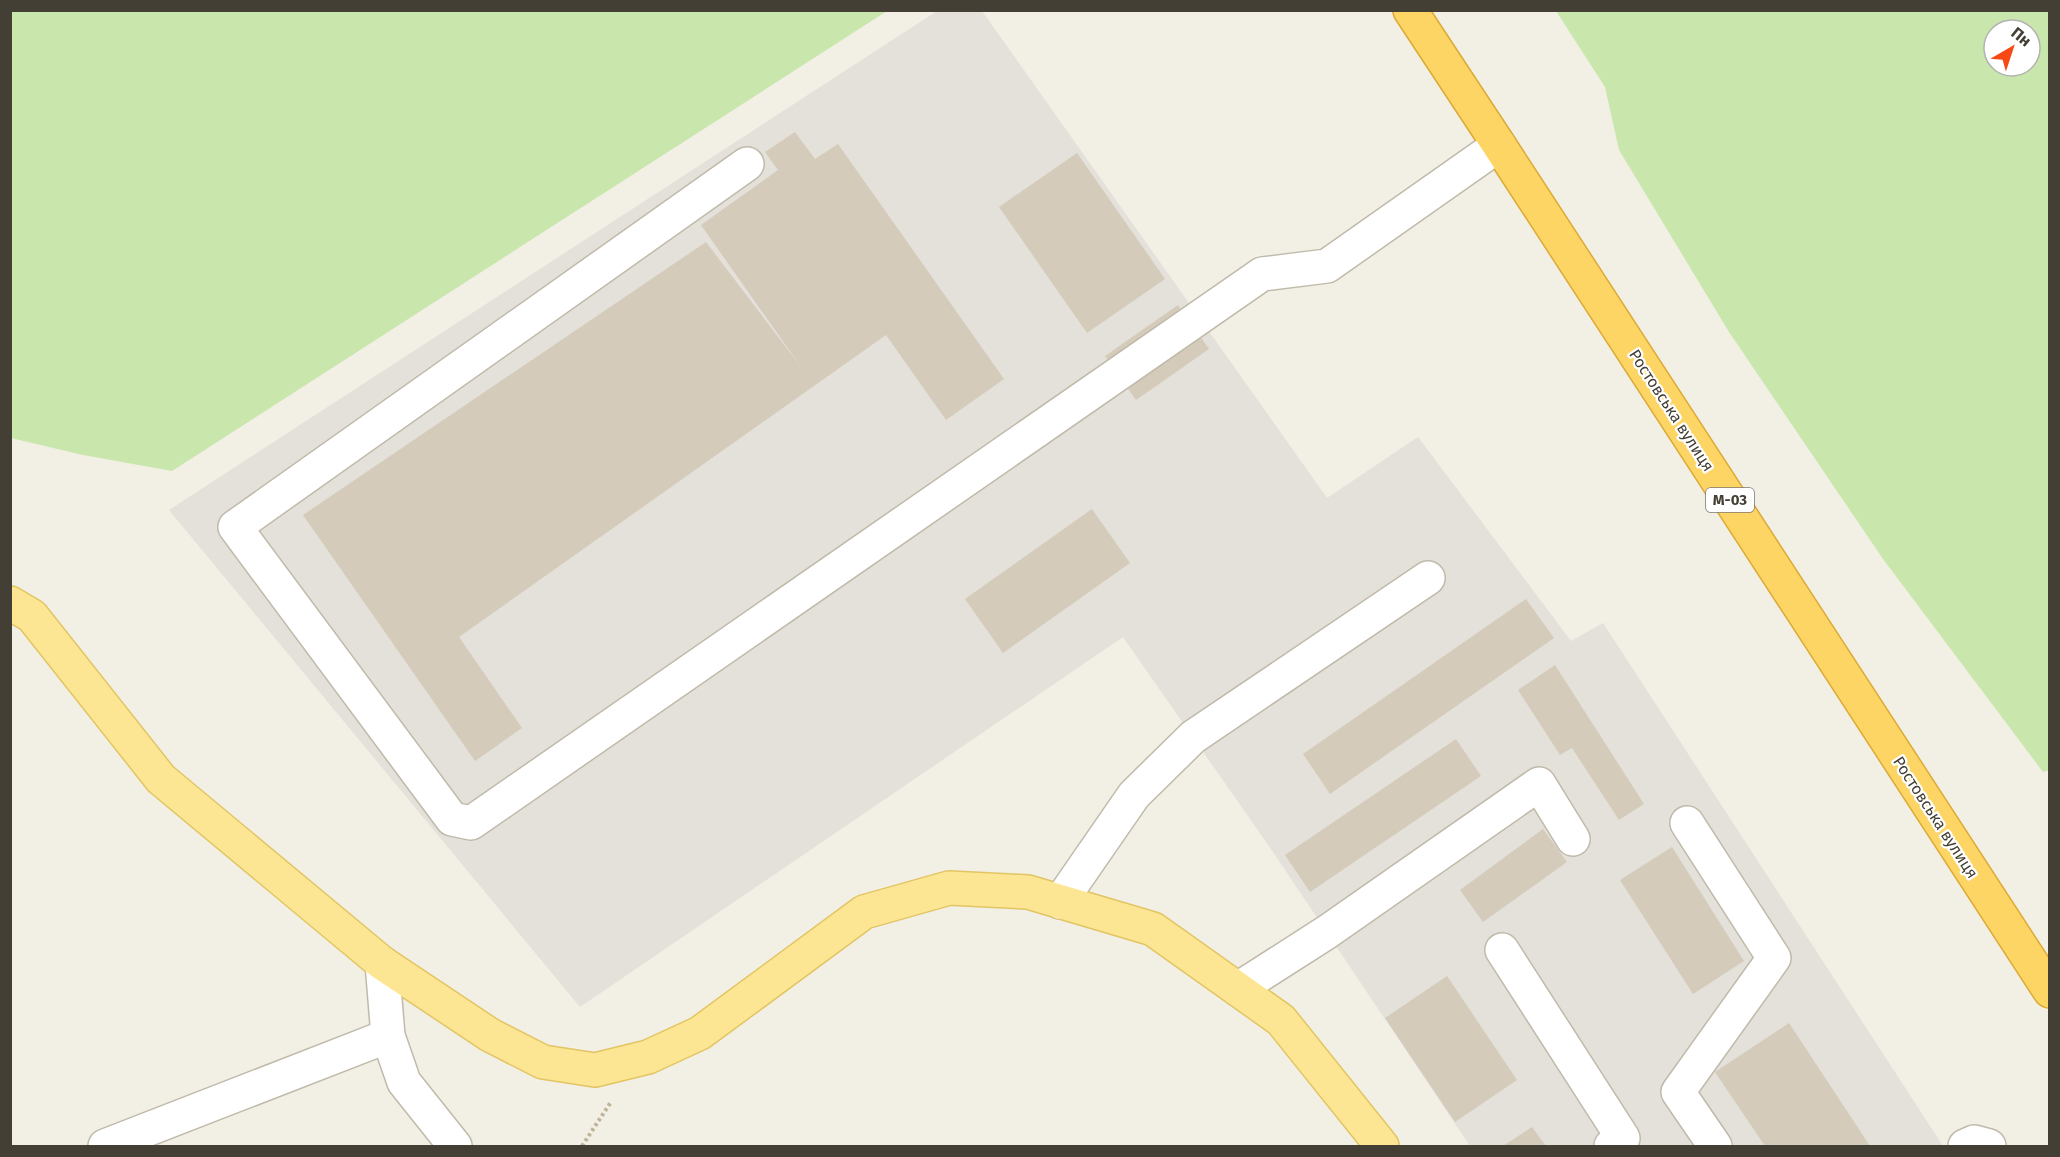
<svg xmlns="http://www.w3.org/2000/svg" width="2060" height="1157" font-family="'Fira Sans',sans-serif">
<style>
.industrial{fill:#e4e0da}
.green{fill:#c9e7ad;fill-rule:evenodd}
.building{fill:#d4cbba}
.lines{fill:none;stroke-linecap:round;stroke-linejoin:round}
.minor-casing{stroke:#c0baaa;stroke-width:36}
.major-casing{stroke:#e2c563;stroke-width:36}
.highway-casing{stroke:#dcaa35;stroke-width:36}
.path{stroke:#bfb499;stroke-width:4;stroke-dasharray:3 3;stroke-linecap:butt}
.minor{stroke:#fff;stroke-width:33}
.major{stroke:#fde693;stroke-width:33}
.highway{stroke:#fcd565;stroke-width:33}
.labels{text-anchor:middle;stroke-width:4.5;stroke-linejoin:round;paint-order:stroke}
.shield{fill:#fff;stroke:#7c7971;stroke-width:1.5}
.shield-label{font-size:15px;font-weight:bold;fill:#443f34}
.street-label{font-size:16px;fill:#443f34;stroke:#fff}
</style>
<rect width="100%" height="100%" fill="#f2efe5"/>
<!-- industrial -->
<polygon class="industrial" points="937,11 982,11 1327,498 1418,437 1571,641 1603,623 1943,1146 1470,1146 1273,852 1123,637 580,1007 169,510"/>
<!-- green -->
<g class="green">
<polygon points="11,10 887,10 887,11 172,471 83,455 11,438"/>
<path d="M1556,11h493v759l-6,2 -160,-213 -154,-227 -110,-182 -14,-63zM1994,30h36v36h-36z"/>
</g>
<!-- building -->
<g class="building">
<polygon points="795,132 815,159 838,144 1004,379 946,420 886,335 459,637 522,728 475,761 303,515 706,242 801,367 701,225 778,170 765,152"/>
<polygon points="1077,153 1165,279 1087,333 999,207"/>
<polygon points="1178,305 1209,349 1136,400 1105,356"/>
<polygon points="1092,509 1130,563 1003,653 965,599"/>
<polygon points="1526,599 1554,638 1330,794 1303,754"/>
<polygon points="1555,665 1644,804 1619,820 1572,748 1560,755 1518,690"/>
<polygon points="1456,739 1481,776 1310,892 1285,855"/>
<polygon points="1543,829 1567,862 1483,922 1460,890"/>
<polygon points="1672,847 1744,961 1693,994 1620,880"/>
<polygon points="1447,976 1517,1080 1455,1122 1385,1018"/>
<polygon points="1789,1023 1870,1146 1765,1146 1715,1072"/>
<polygon points="1532,1127 1546,1146 1503,1146"/>
</g>
<g class="lines">
<!-- minor casing -->
<g class="minor-casing">
<g id="minor">
<polyline points="747,164 235,527 452,819 471,823 1262,274 1327,266 1499,145"/>
<polyline points="1687,823 1774,958 1678,1092 1715,1146"/>
<polyline points="1060,902 1134,795 1193,737 1428,578"/>
<polyline points="1502,950 1623,1138 1611,1146"/>
<polyline points="382,963 388,1036 404,1082 455,1146"/>
<polyline points="1238,989 1327,932 1539,784 1573,839"/>
<polyline points="105,1146 388,1036"/>
<polyline points="1965,1146 1974,1142 1989,1146"/>
</g>
</g>
<!-- major casing -->
<g class="major-casing">
<polyline id="major" points="10,603 32,616 161,779 382,963 490,1035 543,1062 595,1070 648,1057 700,1033 864,912 949,888 1028,892 1153,929 1281,1020 1382,1146"/>
</g>
<!-- highway casing -->
<g class="highway-casing">
<polyline id="highway" points="1410,10 1499,145 2050,991"/>
</g>
<!-- path -->
<polyline class="path" points="582,1146 611,1102"/>
<!-- minor -->
<use href="#minor" class="minor"/>
<!-- major -->
<use href="#major" class="major"/>
<!-- highway -->
<use href="#highway" class="highway"/>
</g>
<g class="labels">
<!-- shield labels -->
<rect class="shield" x="1706" y="488" width="48" height="24" rx="4.5"/>
<g class="shield-label">
<text x="1730" y="505">М-03</text>
</g>
<!-- street labels -->
<g class="street-label">
<text transform="translate(1672 410) rotate(57)" y="6">Ростовська вулиця</text>
<text transform="translate(1936 817) rotate(57)" y="6">Ростовська вулиця</text>
</g>
</g>
<!-- border -->
<rect width="2060" height="1157" fill="none" stroke="#443f34" stroke-width="24"/>
<!-- north arrow -->
<g transform="translate(2012 48) rotate(39)"><circle r="28" fill="#ffffff" stroke="#b4b2ae" stroke-width="1.5"/>
<path d="M0-4.5L10 22L0 15L-10 22Z" fill="#f84816"/>
<text y="-9" font-size="16" font-weight="bold" text-anchor="middle" fill="#443f34">Пн</text>
</g>
</svg>
